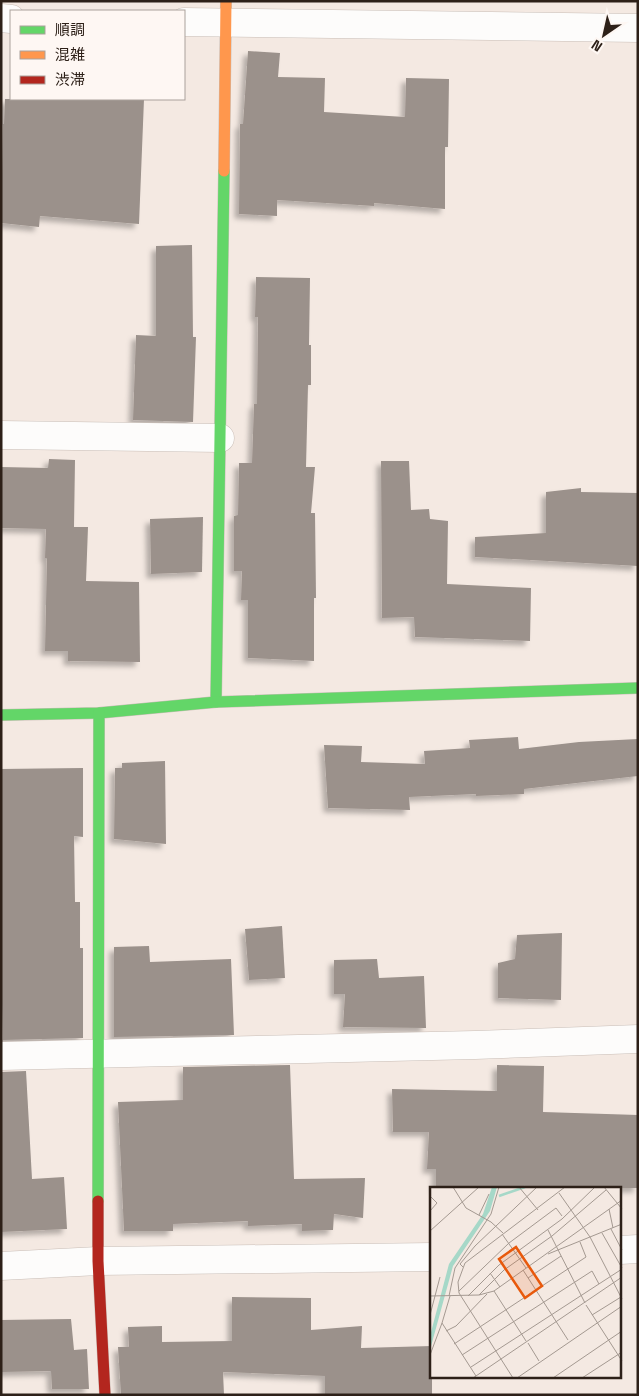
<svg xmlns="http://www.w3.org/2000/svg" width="639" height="1396" font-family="'Space Grotesk','Noto Sans JP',sans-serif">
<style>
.building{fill:#9b918b;filter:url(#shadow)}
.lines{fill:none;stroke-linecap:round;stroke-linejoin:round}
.street-casing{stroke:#c9beb7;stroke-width:29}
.fast-casing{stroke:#c9beb7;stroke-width:12}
.slow-casing{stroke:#c9beb7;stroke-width:12}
.jam-casing{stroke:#c9beb7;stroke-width:12}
.street{stroke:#fdfcfb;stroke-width:28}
.fast{stroke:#63d668;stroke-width:11}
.slow{stroke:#ff974d;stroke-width:11}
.jam{stroke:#b3261e;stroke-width:11}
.inset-river{fill:none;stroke:#a6d8c8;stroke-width:2.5}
.inset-road{fill:none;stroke:#a49991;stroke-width:1}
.view{fill:#e8590c;fill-opacity:0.15;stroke:#e8590c;stroke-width:2.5}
.inset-edge{fill:none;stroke:#2d2018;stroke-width:2.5}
</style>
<defs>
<filter id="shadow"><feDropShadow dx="-4.5" dy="4.5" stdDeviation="2.5" flood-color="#0004"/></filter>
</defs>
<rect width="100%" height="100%" fill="#f4e9e2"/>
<!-- building -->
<g class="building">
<polygon points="248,51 280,53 278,77 325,78 324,112 405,117 406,78 449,79 448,147 445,147 445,209 374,203 374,206 277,200 277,216 239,214 240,124 243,124"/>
<polygon points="5,99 144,99 139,224 40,216 39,227 1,223 3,124 4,124"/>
<polygon points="192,245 193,337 196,337 193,422 133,420 136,335 156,336 156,246"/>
<polygon points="256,277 310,278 309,345 311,345 311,385 308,385 306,467 315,467 311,513 315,513 316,598 314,598 314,661 248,658 248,600 241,600 242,571 234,571 234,516 238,515 239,463 252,463 254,404 257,404 258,317 255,317"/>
<polygon points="49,459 75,460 74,527 88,527 86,581 139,582 140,662 68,661 68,651 45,651 47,558 45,558 46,529 1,528 1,467 48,468"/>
<polygon points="381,461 409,461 411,510 429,509 430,519 448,521 447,584 531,588 530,641 415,637 414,617 382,618"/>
<polygon points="581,488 581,492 638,493 638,566 475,557 475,537 546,533 546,492"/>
<polygon points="203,517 202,572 151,574 150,519"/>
<polygon points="518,737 519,749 579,742 638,739 638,776 524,789 524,794 476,796 476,794 409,797 410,810 328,808 324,745 362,746 361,762 425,764 424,751 470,748 469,740"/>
<polygon points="165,761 166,844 114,839 115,768 122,768 122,763"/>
<polygon points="83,768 83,837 74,836 75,902 80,902 80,948 83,948 83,1038 3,1040 1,967 1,769"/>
<polygon points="282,926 285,978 249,980 245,929"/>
<polygon points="562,933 561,1000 498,998 498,963 515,959 517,935"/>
<polygon points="149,946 150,962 231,959 234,1035 114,1037 114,947"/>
<polygon points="377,959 379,978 424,976 426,1028 343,1027 345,994 334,994 334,960"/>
<polygon points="290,1065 294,1179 365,1178 363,1218 334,1214 333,1230 302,1231 302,1224 248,1226 248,1221 173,1224 173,1231 124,1231 118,1102 183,1100 183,1067"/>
<polygon points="497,1065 544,1066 543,1112 638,1115 638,1188 436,1188 436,1169 427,1169 429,1132 393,1132 392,1089 497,1091"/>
<polygon points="26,1071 32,1179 64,1177 67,1229 1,1232 1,1072"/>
<polygon points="232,1297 311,1298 311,1330 362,1326 361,1348 432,1346 432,1395 325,1395 325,1376 223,1372 224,1395 121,1395 118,1347 129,1347 128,1327 162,1326 162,1342 232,1341"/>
<polygon points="71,1319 74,1350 87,1349 89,1389 52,1389 51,1371 2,1372 1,1320"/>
</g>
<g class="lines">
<!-- street casing -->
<g class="street-casing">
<g id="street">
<polyline points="1,18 11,19"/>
<polyline points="184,22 638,28"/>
<polyline points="1,435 220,438"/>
<polyline points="1,1056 475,1045 638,1039"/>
<polyline points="620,1250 638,1249"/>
<polyline points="1,1266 98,1261 432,1257"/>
</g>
</g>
<!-- fast casing -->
<g class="fast-casing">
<g id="fast">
<polyline points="216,702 224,171"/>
<polyline points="1,715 99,713 216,702 638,688"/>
<polyline points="98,1201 99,713"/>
</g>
</g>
<!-- slow casing -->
<g class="slow-casing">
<polyline id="slow" points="224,171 226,1"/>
</g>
<!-- jam casing -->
<g class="jam-casing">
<polyline id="jam" points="98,1201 98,1261 105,1395"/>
</g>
<!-- street -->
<use href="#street" class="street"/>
<!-- fast -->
<use href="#fast" class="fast"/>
<!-- slow -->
<use href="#slow" class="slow"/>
<!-- jam -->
<use href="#jam" class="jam"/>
</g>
<!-- overview -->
<g transform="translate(430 1187)">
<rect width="191" height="191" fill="#f4e9e2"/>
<path d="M62,0h5l-7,24 -37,55 -23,84v-14l19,-72 34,-50z" fill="#a6d8c8"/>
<path class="inset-river" d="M69,9l26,-9"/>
<path class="inset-road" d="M23,0l13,21 25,14 12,11M89,0l19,23M174,0l18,22M129,6l31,44 32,62M0,9l7,7 -7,8M179,22l4,19M49,28l10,-21M181,42l11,21M118,43l37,73M0,44l49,-44M172,46l20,35M72,47l24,34M79,56l47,-35 6,8M118,67l74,-30M33,80l-3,-3 15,-18 62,-59M93,83l45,70M60,86l10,14M98,91l33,-22M29,104l50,-48M64,104l32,50M49,108l25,-25 48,-34 54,-46M0,109l49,-1 15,-4 128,-91M19,109l6,-28 36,-54 8,-27M20,109l-8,27 34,53M38,109l31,-31 63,-46 33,-32M156,118l36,56M0,128l10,-38M162,128l29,-18M16,144l10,-5 31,-32M98,156l11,18M24,157l132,-87 -6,-15M0,168l12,-32M32,168l130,-84 7,13M71,172l121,-82M41,180l151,-98M43,191l28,-19M83,191l-54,-85 -1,-11 7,-19 100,-76M87,191l105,-72M123,191l69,-47M152,191l40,-26"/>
<path class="view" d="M86,60l26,39 -17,12 -26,-39z"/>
<rect width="191" height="191" class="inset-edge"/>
</g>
<!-- border -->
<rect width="639" height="1396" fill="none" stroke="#2d2018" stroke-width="5"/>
<!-- legend -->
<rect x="10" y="10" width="175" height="90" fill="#fef7f3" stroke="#aaa19b"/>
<rect x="20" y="26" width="25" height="8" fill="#63d668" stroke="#aaa19b"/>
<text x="55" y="35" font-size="15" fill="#2d2018">順調</text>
<rect x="20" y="51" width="25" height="8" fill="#ff974d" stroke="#aaa19b"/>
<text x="55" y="60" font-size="15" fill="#2d2018">混雑</text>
<rect x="20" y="76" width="25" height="8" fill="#b3261e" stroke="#aaa19b"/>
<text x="55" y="85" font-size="15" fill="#2d2018">渋滞</text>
<!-- north arrow -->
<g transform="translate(604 35) rotate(214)" stroke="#fef7f3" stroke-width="4" paint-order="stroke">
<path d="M0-4L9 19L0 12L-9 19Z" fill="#2d2018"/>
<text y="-8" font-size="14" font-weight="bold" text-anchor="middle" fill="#2d2018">N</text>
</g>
</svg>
